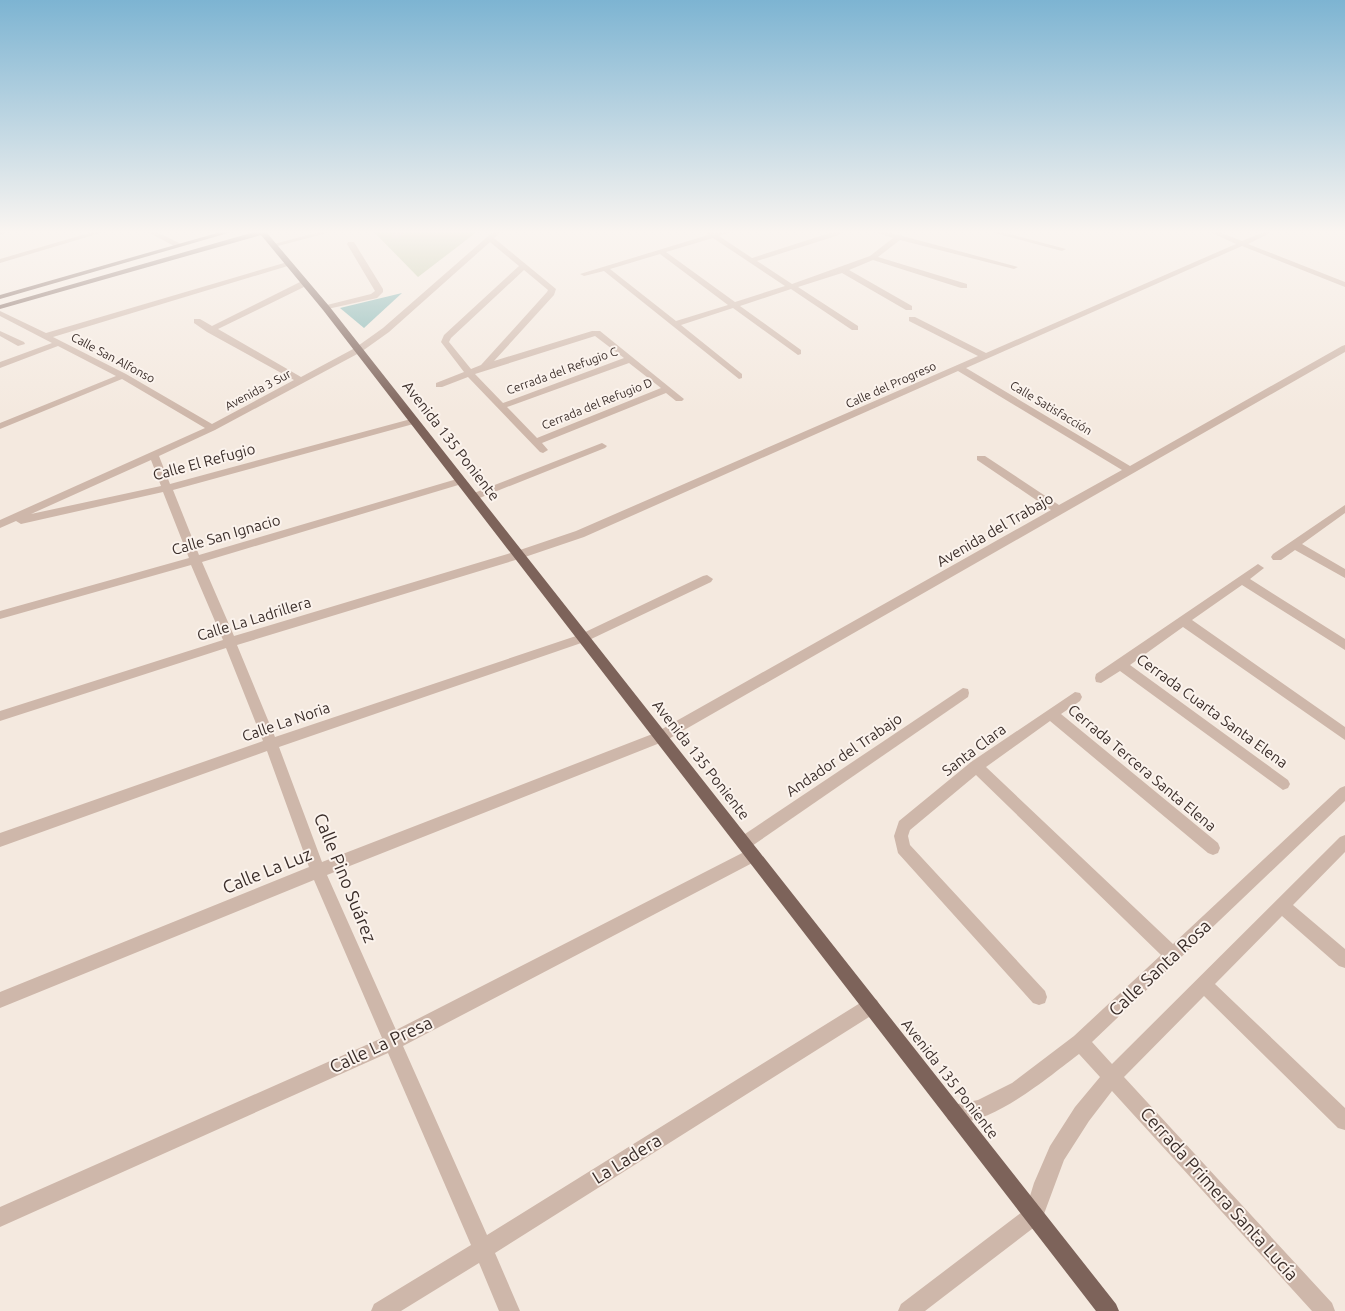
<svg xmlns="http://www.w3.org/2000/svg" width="1345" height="1311" font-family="Ubuntu,sans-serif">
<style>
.green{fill:#bbc59e}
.water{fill:#7db3b1}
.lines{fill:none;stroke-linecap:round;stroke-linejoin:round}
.minor{fill:#ceb7aa;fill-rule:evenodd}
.major{fill:#7d635a;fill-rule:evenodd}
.labels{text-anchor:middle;stroke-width:4;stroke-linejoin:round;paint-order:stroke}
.far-street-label{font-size:12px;fill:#3b2e2a;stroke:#fbf3ed}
.street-label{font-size:15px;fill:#3b2e2a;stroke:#fbf3ed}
.near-street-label{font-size:18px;fill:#3b2e2a;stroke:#fbf3ed}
</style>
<rect width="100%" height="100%" fill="#f4e9df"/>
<!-- green -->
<polygon class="green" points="373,231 478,231 418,277"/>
<!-- water -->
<polygon class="water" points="402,293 364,328 340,308"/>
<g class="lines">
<!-- minor -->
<g class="minor">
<polygon points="0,231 12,231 0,235"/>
<polygon points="96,231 107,231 0,263 0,259"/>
<polygon points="146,231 155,231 183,245 176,247"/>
<polygon points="323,231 335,231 274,247 270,245"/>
<polygon points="399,231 407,231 398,238 392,238 392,234"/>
<path d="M494,231h8l-8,7 62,51 -2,6 -60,66 98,-30h8l84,68 -2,2h-6l-10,-8 -124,50 6,7 -5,3 -3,-1 -72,-75 -26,10h-6v-4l28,-11 -23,-30 3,-7 75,-69 -29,-24 -101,90 -28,20 -146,78 -56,26 11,28 241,-65h6l2,2 -2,2 -244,67 26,65 258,-76h8l1,2 -1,2 -263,79 32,74 280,-84 62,-21 402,-175 -69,-35v-4h6l71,36 250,-109 -28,-13h9l25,10 24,-10h8l-26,13 97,38v5l-103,-41 -276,122 164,98 212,-120 3,-1v7l-680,389 -338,134 69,155 352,-180 5,-2 5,2 3,5 -3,5 -355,186 84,189 378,-235 6,-3 6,3 3,6 -3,6 -382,241 25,58h-21l-20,-48 -78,48h-30l3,-7 97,-59 -83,-192 -388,174v-20l382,-169 -68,-158 -314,128v-16l309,-125 -42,-116 -267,96v-14l263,-92 -37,-93 -226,73v-10l223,-71 -32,-75 -191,54v-8l189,-53 -26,-66 -142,32 -5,-3 -16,7v-8l205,-92 -83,-49 -122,50v-6l116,-47 -58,-30 -58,22v-6l52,-19 -52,-27v-5l46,22 245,-72v4l-238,72 73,37 86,50 82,-44 -87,-48 -13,-9v-4h6l12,7 90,-45h6v4l-90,44 83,48 54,-29 28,-20zM524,270l24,20 -1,2 -66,73 -10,4 -22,-27 2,-4zM595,336l29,22 -121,45 -28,-29zM629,363l32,25 -124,50 -30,-31zM958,371l164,99 -63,35 -74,-49h-8v4l74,50 -396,223 -333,129 -43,-115 308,-106 124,-59 2,-3 -6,-4 -4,1 -124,59 -304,102 -38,-92 285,-87 62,-21zM151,460l10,26 -130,28z"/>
<path d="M703,231h7l4,2 19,-2 -14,5 33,22 84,-27h8l-8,5 -79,25 35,23 78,-28 23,-18 -21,-7h10l17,4 119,32 -4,2 -114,-29 -22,17 89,27v4h-6l-88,-28 -24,10 63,36v4h-6l-64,-37 -44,14 60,39v4h-6l-61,-41 -51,17 61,44v4l-3,1 -65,-47 -52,17 61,49v4l-3,1 -135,-108 -20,5 -4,-2 128,-39zM713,238l72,48 -50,16 -69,-50zM660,254l68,51 -52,16 -66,-52z"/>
<polygon points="987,231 998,231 1066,249 1062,251"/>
<polygon points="1103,231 1112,231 1108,233"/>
<polygon points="348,242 354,242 383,289 383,292 377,298 323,310 323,306 371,294 375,291 347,244"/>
<polygon points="0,331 24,342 25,344 18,346 0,336"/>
<polygon points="602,443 607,446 605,448 477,499 469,499 468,497 469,495"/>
<polygon points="1345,505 1345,513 1302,544 1345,569 1345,578 1295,550 1281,560 1273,560 1271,557 1273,554"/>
<polygon points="1258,564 1264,568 1250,579 1345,639 1345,650 1242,585 1192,620 1345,727 1345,740 1183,627 1130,665 1288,780 1290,784 1288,788 1283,790 1120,671 1101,683 1096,682 1095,678 1096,674"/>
<polygon points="963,688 968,689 969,693 968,697 749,848 744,850 739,848 737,843 739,838"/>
<path d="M1075,692l5,1 2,4 -2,4 -19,13 157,129 2,5 -2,5 -5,2 -5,-2 -158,-132 -64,46 187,177 167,-156 5,-2v15l-253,241 20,22 228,-227 5,-2v17l-52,53 52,44v19l-6,-2 -57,-50 -67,68 130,124v22l-7,-2 -134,-132 -80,81 208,226 3,8h-23l-200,-220 -23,30 -25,39 -23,62 -116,89h-27l3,-7 125,-95 8,-26 16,-37 25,-39 25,-30 -21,-23c-27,20 -96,80 -131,66l-2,-7 2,-7 30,-6 34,-17 62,-47 87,-81 -185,-180 -66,55 -2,6 2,9 135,146 2,6 -2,6 -6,2 -6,-2 -135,-150 -4,-17 5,-15 72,-59z"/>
</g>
<!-- major -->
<g class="major">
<polygon points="224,231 235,231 0,299 0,295"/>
<polygon points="258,231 270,231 267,233 329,306 1116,1304 1119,1311 1096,1311 323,310 261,235 0,309 0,305"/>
</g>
</g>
<!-- sky -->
<linearGradient id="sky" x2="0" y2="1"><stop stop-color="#7db4d2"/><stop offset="0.56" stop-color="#faf5f1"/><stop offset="1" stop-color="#faf5f1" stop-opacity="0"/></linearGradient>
<rect width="1345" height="414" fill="url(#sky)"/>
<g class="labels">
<!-- far-street labels -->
<g class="far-street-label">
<text transform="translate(113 358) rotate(28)" y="4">Calle San Alfonso</text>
<text transform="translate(562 371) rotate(-20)" y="4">Cerrada del Refugio C</text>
<text transform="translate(891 385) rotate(-24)" y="4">Calle del Progreso</text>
<text transform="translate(258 390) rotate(-28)" y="4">Avenida 3 Sur</text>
<text transform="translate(597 404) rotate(-22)" y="4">Cerrada del Refugio D</text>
<text transform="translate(1051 408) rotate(31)" y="4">Calle Satisfacción</text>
</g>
<!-- street labels -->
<g class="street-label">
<text transform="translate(451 441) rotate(52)" y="5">Avenida 135 Poniente</text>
<text transform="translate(204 462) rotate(-15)" y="5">Calle El Refugio</text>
<text transform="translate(995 530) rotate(-30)" y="5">Avenida del Trabajo</text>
<text transform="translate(226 535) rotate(-16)" y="5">Calle San Ignacio</text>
<text transform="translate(254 619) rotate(-17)" y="5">Calle La Ladrillera</text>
<text transform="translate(1212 711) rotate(36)" y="5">Cerrada Cuarta Santa Elena</text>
<text transform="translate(286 722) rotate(-19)" y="5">Calle La Noria</text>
<text transform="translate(974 750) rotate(-37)" y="5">Santa Clara</text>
<text transform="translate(844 755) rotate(-34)" y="5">Andador del Trabajo</text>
<text transform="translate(701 760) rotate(52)" y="5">Avenida 135 Poniente</text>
<text transform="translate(1142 768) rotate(40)" y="5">Cerrada Tercera Santa Elena</text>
<text transform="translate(950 1079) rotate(52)" y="5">Avenida 135 Poniente</text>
</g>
<!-- near-street labels -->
<g class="near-street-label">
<text transform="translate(267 871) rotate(-22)" y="6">Calle La Luz</text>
<text transform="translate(345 878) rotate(68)" y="6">Calle Pino Suárez</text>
<text transform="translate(1160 968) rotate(-43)" y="6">Calle Santa Rosa</text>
<text transform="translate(381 1045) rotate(-25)" y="6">Calle La Presa</text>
<text transform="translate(627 1159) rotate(-32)" y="6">La Ladera</text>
<text transform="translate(1219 1194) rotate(48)" y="6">Cerrada Primera Santa Lucía</text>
</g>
</g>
</svg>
